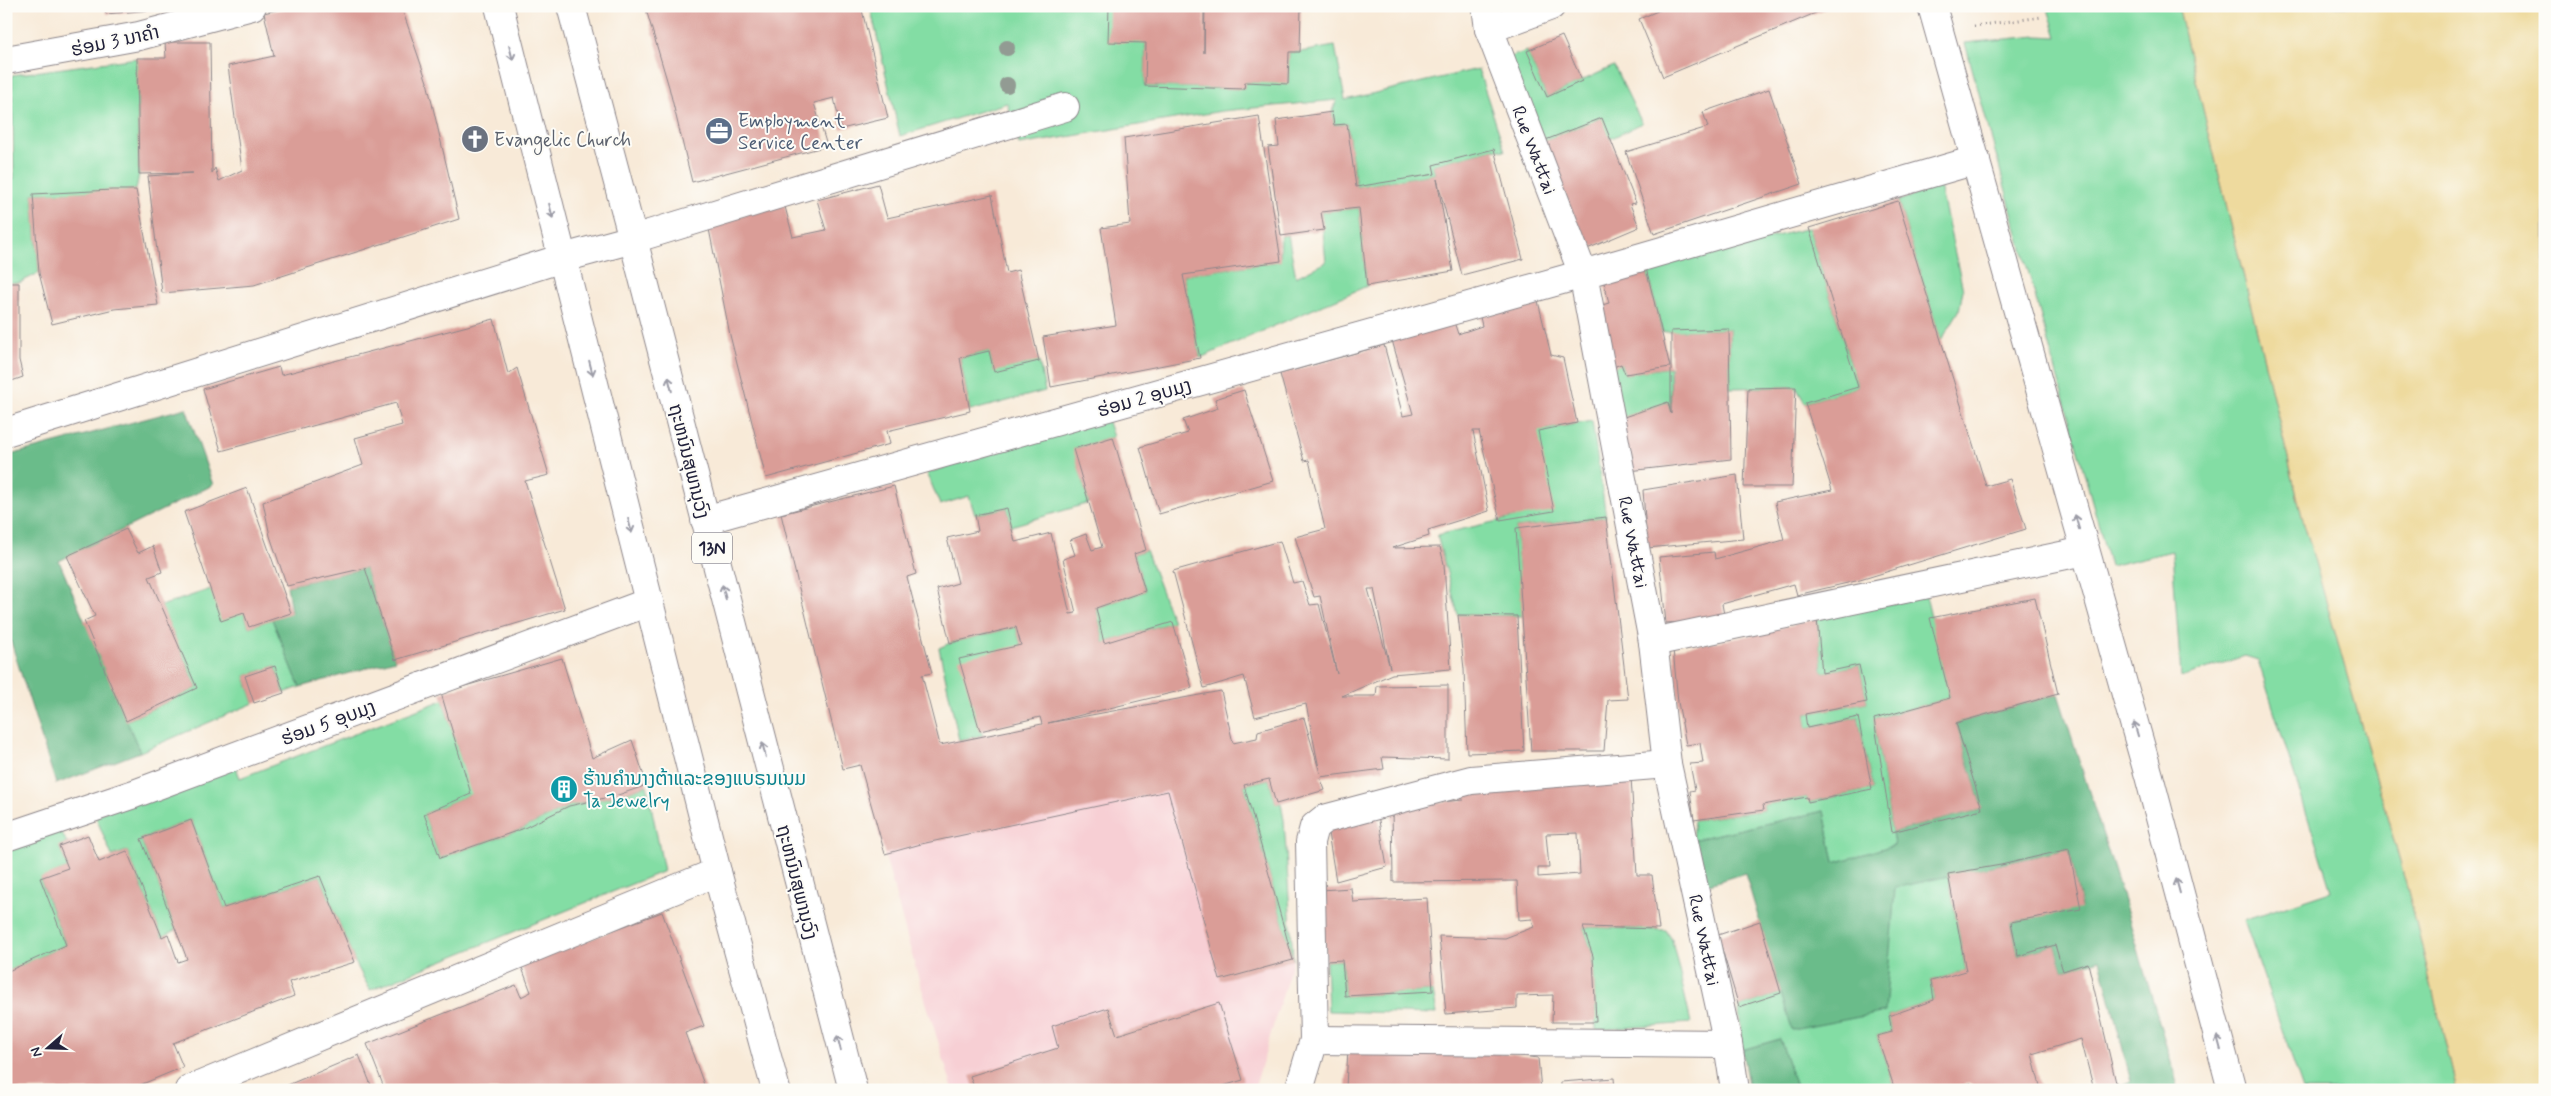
<svg xmlns="http://www.w3.org/2000/svg" width="2551" height="1096" font-family="Mynerve,'Noto Sans Lao',sans-serif">
<style>
.built{fill:#f7cfd4}
.green{fill:#83dda4;stroke:#528070}
.forest{fill:#6abc8a;stroke:#466f62}
.sand{fill:#eeda9e;stroke:#887e6c}
.building{fill:#da9d97;fill-rule:evenodd}
.lines{fill:none;stroke-linecap:round;stroke-linejoin:round}
.street-casing{stroke:#8d868a;stroke-width:30}
.highway-casing{stroke:#8d868a;stroke-width:30}
.path{stroke:#8d868a;stroke-width:3;stroke-dasharray:1 4;stroke-linecap:butt}
.street{stroke:#fff;stroke-width:28}
.highway{stroke:#fff;stroke-width:28}
.tree{fill:#929b93}
.oneway{stroke:#9c9ca7}
.labels{text-anchor:middle;stroke-width:4;stroke-linejoin:round;paint-order:stroke}
.shield{fill:#fdfcf7;stroke:#646373;stroke-width:1}
.shield-label{font-size:18px;font-weight:bold;fill:#22223b}
.street-label{font-size:19px;fill:#22223b;stroke:#fdfcf7}
.service-label{font-size:19px;fill:#4e5e75;stroke:#fdfcf7;text-anchor:start}
.worship-label{font-size:19px;fill:#5b616d;stroke:#fdfcf7;text-anchor:start}
.culture-label{font-size:19px;fill:#0d838f;stroke:#fdfcf7;text-anchor:start}
</style>
<rect width="100%" height="100%" fill="#fdfcf7"/>
<filter id="ink" filterUnits="userSpaceOnUse"><feTurbulence type="fractalNoise" baseFrequency=".02" numOctaves="2"/><feDisplacementMap in="SourceGraphic" scale="10" xChannelSelector="R" yChannelSelector="G"/><feConvolveMatrix kernelMatrix="1 2 1 2 8 2 1 2 1" color-interpolation-filters="sRGB"/></filter>
<filter id="wash" filterUnits="userSpaceOnUse"><feTurbulence type="fractalNoise" baseFrequency=".0096" numOctaves="4" result="noise"/><feDisplacementMap in="SourceGraphic" scale="20" xChannelSelector="R" yChannelSelector="G"/><feGaussianBlur stdDeviation="1.12" result="paint"/><feColorMatrix in="noise" values="0 0 0 0 0 0 0 0 0 0 0 0 0 0 0 0 0 1.4 0 .05"/><feComposite in="paint" operator="in"/></filter>
<g filter="url(#wash)">
<rect width="100%" height="100%" fill="#f8ead8"/>
<!-- built -->
<polygon class="built" points="1221,691 1293,960 1254,1090 953,1090 915,966 860,765 959,740"/>
<!-- green -->
<g class="green">
<polygon points="870,6 1109,6 1146,43 1145,86 1244,89 1245,82 1288,83 1289,52 1300,52 1335,46 1345,100 1478,69 1505,151 1494,149 1433,165 1435,174 1356,187 1347,124 1334,125 1332,112 1337,100 1222,111 1019,145 1007,103 900,136"/>
<polygon points="2047,6 2178,6 2302,516 2408,890 2457,1090 2303,1090 2244,920 2331,891 2258,660 2245,656 2181,677 2172,551 2110,566 1965,43 2037,36 2057,37"/>
<polygon points="1527,51 1547,97 1614,66 1642,123 1610,139 1601,118 1543,141 1507,58"/>
<polygon points="137,58 139,174 136,190 33,194 39,273 19,283 6,283 6,178 14,179 12,75"/>
<polygon points="1940,186 1963,290 1959,311 1941,341 1898,201"/>
<polygon points="1359,208 1367,286 1200,358 1183,275 1280,261 1281,236 1288,235 1296,277 1326,262 1321,212"/>
<polygon points="1809,228 1858,387 1805,403 1796,387 1730,388 1729,329 1662,332 1646,268"/>
<polygon points="989,351 994,371 1039,361 1045,391 970,411 960,358"/>
<polygon points="1610,364 1621,364 1625,374 1670,367 1671,414 1668,402 1621,418"/>
<polygon points="1107,419 1113,437 1074,449 1089,503 1011,526 1007,508 975,515 969,496 940,505 927,473"/>
<polygon points="1592,421 1606,517 1516,528 1523,616 1458,615 1437,535 1515,517 1538,431"/>
<polygon points="1146,550 1173,622 1104,643 1096,608 1145,591 1134,554"/>
<polygon points="211,589 244,613 249,627 272,619 300,687 284,693 275,666 245,676 254,703 140,752 126,721 197,688 161,606"/>
<polygon points="1926,596 1950,698 1874,719 1894,845 1834,863 1824,811 1692,840 1694,820 1764,810 1763,805 1807,797 1809,802 1872,789 1858,717 1807,728 1805,714 1867,702 1859,665 1822,673 1817,619"/>
<polygon points="1016,627 1021,645 980,730 983,735 959,740 939,648 950,643"/>
<polygon points="443,700 472,794 424,814 440,858 522,829 569,806 618,795 647,785 664,871 370,990 355,962 320,876 224,908 191,820 141,839 176,930 162,937 127,851 112,856 95,815 236,767 240,778"/>
<polygon points="1269,779 1276,803 1281,803 1284,820 1293,960 1244,785"/>
<polygon points="60,829 67,843 59,846 68,868 40,879 66,945 6,972 6,848"/>
<polygon points="1948,874 1966,971 1931,981 1934,1000 1889,1016 1892,1032 1877,1036 1895,1090 1797,1090 1780,1039 1742,1050 1739,1007 1781,993 1793,1029 1884,1012 1895,888"/>
<polygon points="1583,927 1666,930 1672,940 1691,1023 1596,1030 1593,956"/>
<polygon points="1342,960 1345,996 1433,991 1437,1014 1328,1011 1326,961"/>
</g>
<!-- forest -->
<g class="forest">
<polygon points="186,408 213,485 59,561 140,752 56,784 6,626 6,456"/>
<polygon points="365,568 395,660 300,687 272,619 291,612 287,586"/>
<polygon points="2058,694 2124,901 2179,1090 2110,1090 2131,1081 2100,960 2063,971 2055,945 2018,956 2011,922 2081,908 2069,849 1895,888 1885,1012 1792,1030 1745,873 1703,886 1692,840 1824,811 1834,863 1894,845 1892,832 1982,809 1956,723"/>
<polygon points="1780,1039 1797,1090 1749,1090 1742,1050"/>
</g>
<!-- sand -->
<polygon class="sand" points="2178,6 2545,6 2545,1090 2457,1090 2408,890 2302,516"/>
<g id="blocks">
<!-- building -->
<g class="building">
<polygon points="105,6 173,6 174,8 106,14"/>
<polygon points="293,6 401,6 427,82 459,219 254,285 162,293 148,176 193,173 139,174 137,58 166,58 165,42 210,42 212,173 215,168 219,181 242,170 228,66 274,56 264,13"/>
<polygon points="645,6 788,6 791,11 810,6 861,6 888,118 841,129 834,98 814,103 827,146 692,182 669,87"/>
<polygon points="1109,6 1204,6 1204,53 1205,6 1301,6 1300,52 1289,52 1288,84 1245,82 1244,89 1145,86 1146,43 1108,42"/>
<polygon points="1669,6 1832,6 1663,77 1639,19"/>
<polygon points="1562,36 1582,81 1547,97 1527,51"/>
<polygon points="1769,89 1802,184 1654,234 1626,152 1708,127 1703,112"/>
<polygon points="1332,112 1334,125 1347,124 1356,187 1435,174 1433,165 1494,149 1523,259 1462,275 1437,179 1453,271 1367,286 1359,208 1321,212 1324,230 1281,236 1268,147 1279,146 1276,120"/>
<polygon points="1259,116 1281,261 1183,275 1200,358 1051,387 1043,337 1116,325 1101,228 1130,224 1124,138"/>
<polygon points="1602,118 1636,203 1630,204 1639,227 1587,249 1543,141"/>
<polygon points="878,184 887,218 992,195 1007,273 1018,270 1039,361 994,372 989,351 960,358 970,411 887,431 890,444 766,478 730,335 708,224 784,203 793,237 826,230 817,200"/>
<polygon points="112,190 136,190 158,305 114,309 52,324 39,273 33,194"/>
<polygon points="1898,201 1986,486 2010,479 2026,529 1860,580 1797,595 1794,584 1722,604 1725,620 1666,623 1659,557 1714,552 1715,559 1784,540 1775,502 1832,490 1805,403 1858,387 1809,228"/>
<polygon points="1646,268 1670,367 1625,374 1621,364 1611,368 1595,307 1609,303 1603,279"/>
<polygon points="6,283 19,283 19,360 23,377 6,383"/>
<path d="M1538,301l13,54 12,3 14,65 -39,8 16,80 -54,9 -21,-89h-6l16,80 -61,19 1,6 -37,12 48,-1 4,17 7,105 -59,5 -50,22h34l1,-10 71,-1v74l-66,-2 2,12 -64,8 5,13 -49,14 -7,-25 -25,6 49,175 -73,20 -52,-189 -247,53 -36,10 -25,-89 -17,4 -62,-255 113,-28 22,88 -9,3 25,96 -10,2 18,70 102,-21 -2,-7 -60,14 -21,-72 62,-14 -5,-18 -66,16 -13,-54 21,-6 -11,-45 31,-7 -3,-16 32,-7 8,34 36,-9 19,81 6,-1 -13,-54 12,-4 -5,-15 16,-6 6,16 10,-3 -29,-98 40,-12 33,113 -12,4 11,37 -49,17 8,35 69,-21 19,66 -144,35 173,-32 12,52 24,-5 1,-7 46,-13 16,55 -14,-69 -51,13 -11,-41 -40,12 -31,-117 107,-30 13,42 9,-2 8,24 9,-1 18,70 -17,-78 -6,1 -19,-60 30,-8 -16,-69 -5,1 -24,-87 104,-29 19,71 10,-2 -21,-74 62,-18 4,12 24,-8 -2,-9zM1368,589h6l16,79z"/>
<polygon points="494,319 508,374 517,368 549,475 525,481 565,609 395,660 365,568 287,586 270,536 263,502 363,465 355,438 402,425 396,403 221,451 203,389 279,367 281,375"/>
<polygon points="1729,329 1731,459 1629,471 1621,418 1668,402 1671,414 1671,331"/>
<polygon points="1796,387 1792,487 1744,487 1748,388"/>
<polygon points="1244,390 1273,481 1159,514 1140,447 1188,433 1183,420 1218,408 1215,399"/>
<polygon points="1737,475 1743,539 1647,548 1643,490"/>
<polygon points="247,488 291,613 249,627 244,613 221,621 184,512"/>
<polygon points="1606,517 1628,699 1608,700 1604,751 1531,751 1516,528"/>
<polygon points="126,529 138,553 153,546 162,572 149,577 197,688 126,721 84,621 95,616 67,556"/>
<polygon points="2035,598 2058,694 1956,723 1982,809 1892,832 1874,719 1950,698 1930,618"/>
<polygon points="1458,615 1517,616 1524,751 1467,753 1464,669"/>
<polygon points="1817,619 1822,673 1859,665 1867,702 1805,714 1807,728 1858,717 1872,789 1808,802 1807,797 1763,805 1764,810 1694,820 1690,791 1695,790 1690,764 1703,763 1700,743 1686,745 1678,702 1673,649 1739,638"/>
<polygon points="562,658 592,758 632,740 647,785 618,795 569,806 522,829 440,858 424,814 471,794 441,693"/>
<polygon points="275,666 284,693 254,703 245,676"/>
<path d="M1631,777l6,98h15l7,54 -76,-2 10,29 3,66h-44l1,-27 -36,1v12l-71,6 -7,-78 66,2 29,-11 -2,-8 -13,1 -2,-39 -124,1 -1,-76 71,-6 -1,-13zM1578,833l2,41 -42,3v-9h11l-3,-34z"/>
<polygon points="1378,815 1387,867 1336,881 1327,827"/>
<polygon points="191,820 224,908 320,876 355,962 289,982 294,996 173,1043 183,1067 128,1090 6,1090 6,972 66,945 40,878 68,868 59,846 88,835 99,862 127,851 162,937 168,934 178,962 187,959 141,839"/>
<polygon points="2069,849 2081,909 2011,922 2018,956 2055,945 2063,971 2088,963 2117,1087 2094,1090 2081,1039 2032,1054 2041,1090 1976,1090 1971,1083 1944,1090 1895,1090 1877,1036 1892,1032 1889,1016 1934,1000 1931,981 1966,971 1948,874 2001,865"/>
<polygon points="1351,888 1353,902 1427,898 1433,991 1345,996 1342,960 1326,961 1321,890"/>
<polygon points="662,912 704,1026 685,1033 706,1090 385,1090 367,1044 516,985 521,997 531,992 521,965"/>
<polygon points="1760,921 1781,993 1739,1007 1718,935"/>
<polygon points="1219,1003 1243,1080 1210,1090 975,1090 970,1076 1058,1048 1052,1026 1108,1008 1117,1035"/>
<polygon points="1348,1047 1467,1049 1538,1058 1541,1090 1308,1090 1308,1088 1346,1088"/>
<polygon points="359,1055 373,1090 285,1090 283,1087"/>
<polygon points="1614,1078 1615,1090 1561,1090 1561,1082"/>
</g>
</g>
</g>
<g filter="url(#ink)">
<use href="#blocks" fill-opacity="0" stroke="#8d868a" stroke-width="1"/>
<g class="lines">
<!-- street casing -->
<g class="street-casing">
<g id="street">
<polyline points="1486,6 1489,29 1583,274 1653,642 1667,764 1728,1044 1735,1090"/>
<polyline points="1932,6 2149,776 2232,1090"/>
<polyline points="1489,29 1551,6"/>
<polyline points="6,60 139,36 252,6"/>
<polyline points="6,432 563,258 633,239 1065,107"/>
<polyline points="705,520 1583,274 1976,160"/>
<polyline points="1653,642 2085,551"/>
<polyline points="6,837 134,794 649,602"/>
<polyline points="1314,1040 1728,1044"/>
<polyline points="189,1090 717,872"/>
<polyline points="1299,1090 1314,1040 1310,842 1314,827 1324,819 1471,780 1667,764"/>
</g>
</g>
<!-- highway casing -->
<g class="highway-casing">
<g id="highway">
<polyline points="499,6 717,872 776,1090"/>
<polyline points="571,6 633,239 853,1090"/>
</g>
</g>
<!-- path -->
<polyline class="path" points="1974,26 2042,17"/>
<!-- street -->
<use href="#street" class="street"/>
<!-- highway -->
<use href="#highway" class="highway"/>
</g>
<!-- trees -->
<g class="tree">
<circle cx="1007" cy="48" r="8"/>
<circle cx="1007" cy="85" r="8"/>
</g>
<!-- one-way arrows -->
<defs><path id="oneway-shaft" d="M-6 0H5M1.5-3L5.5 0L1.5 3" fill="none" stroke-width="1.6" stroke-linecap="round" stroke-linejoin="round" transform="scale(1.25)"/></defs>
<g class="oneway">
<use href="#oneway-shaft" transform="translate(511 53) rotate(76)"/>
<use href="#oneway-shaft" transform="translate(551 211) rotate(76)"/>
<use href="#oneway-shaft" transform="translate(591 368) rotate(76)"/>
<use href="#oneway-shaft" transform="translate(670 384) rotate(-104)"/>
<use href="#oneway-shaft" transform="translate(2077 522) rotate(-106)"/>
<use href="#oneway-shaft" transform="translate(630 526) rotate(76)"/>
<use href="#oneway-shaft" transform="translate(724 592) rotate(-104)"/>
<use href="#oneway-shaft" transform="translate(2136 729) rotate(-106)"/>
<use href="#oneway-shaft" transform="translate(764 750) rotate(-104)"/>
<use href="#oneway-shaft" transform="translate(2178 886) rotate(-105)"/>
<use href="#oneway-shaft" transform="translate(839 1043) rotate(-104)"/>
<use href="#oneway-shaft" transform="translate(2219 1043) rotate(-105)"/>
</g>
</g>
<!-- icons -->
<defs>
<g id="office-disc" transform="scale(1.4375)"><circle r="9.5" fill="#5c6f8a" stroke="#fdfcf7"/><path d="M-6-3h4V-5.5h4V-3h4V5H-6ZM-1-4.5V-3h2v-1.5ZM-6 0V1H6V0Z" fill="#fff"/></g>
<g id="church-disc" transform="scale(1.4375)"><circle r="9.5" fill="#6b7280" stroke="#fdfcf7"/><path d="M-1.2-6h2.4v3.5h3.3v2.4h-3.3V6h-2.4V-.1h-3.3v-2.4h3.3Z" fill="#fff"/></g>
<g id="building-disc" transform="scale(1.4375)"><circle r="9.5" fill="#0f9aa8" stroke="#fdfcf7"/><path d="M-4-6H4V6H1V3H-1V6H-4ZM-2.5-4.3h1.7v1.8h-1.7ZM.8-4.3h1.7v1.8H.8ZM-2.5-1h1.7V.8h-1.7ZM.8-1h1.7V.8H.8Z" fill="#fff"/></g>
</defs>
<g fill-rule="evenodd">
<use href="#office-disc" x="719" y="131"/>
<use href="#church-disc" x="475" y="139"/>
<use href="#building-disc" x="564" y="789"/>
</g>
<g class="labels">
<!-- shield labels -->
<rect class="shield" x="692" y="532.5" width="40" height="31" rx="4"/>
<g class="shield-label">
<text x="712" y="554">13N</text>
</g>
<!-- street labels -->
<g class="street-label">
<text transform="translate(115 40) rotate(-12)" y="7">ຮ່ອມ 3 ນາຄຳ</text>
<text transform="translate(1535 150) rotate(69)" y="7">Rue Wattai</text>
<text transform="translate(1144 397) rotate(-16)" y="7">ຮ່ອມ 2 ອຸບມຸງ</text>
<text transform="translate(690 461) rotate(76)" y="7">ຖະຫນົນສຸພານຸວົງ</text>
<text transform="translate(1634 542) rotate(79)" y="7">Rue Wattai</text>
<text transform="translate(328 722) rotate(-20)" y="7">ຮ່ອມ 5 ອຸບມຸງ</text>
<text transform="translate(798 882) rotate(76)" y="7">ຖະຫນົນສຸພານຸວົງ</text>
<text transform="translate(1705 940) rotate(78)" y="7">Rue Wattai</text>
</g>
<!-- service labels -->
<g class="service-label">
<text x="738" y="127">Employment<tspan x="738" dy="22">Service Center</tspan></text>
</g>
<!-- worship labels -->
<g class="worship-label">
<text x="494" y="146">Evangelic Church</text>
</g>
<!-- culture labels -->
<g class="culture-label">
<text x="583" y="785">ຮ້ານຄຳນາງຕ້າແລະຂອງແບຣນເນມ<tspan x="583" dy="22">Ta Jewelry</tspan></text>
</g>
</g>
<!-- margin -->
<rect width="2551" height="1096" fill="none" stroke="#fdfcf7" stroke-width="25"/>
<!-- north arrow -->
<g transform="translate(48 1048) rotate(250)" stroke="#fdfcf7" stroke-width="4" paint-order="stroke">
<path d="M0-4L9 19L0 12L-9 19Z" fill="#22223b"/>
<text y="-8" font-size="14" font-weight="bold" text-anchor="middle" fill="#22223b">N</text>
</g>
</svg>
